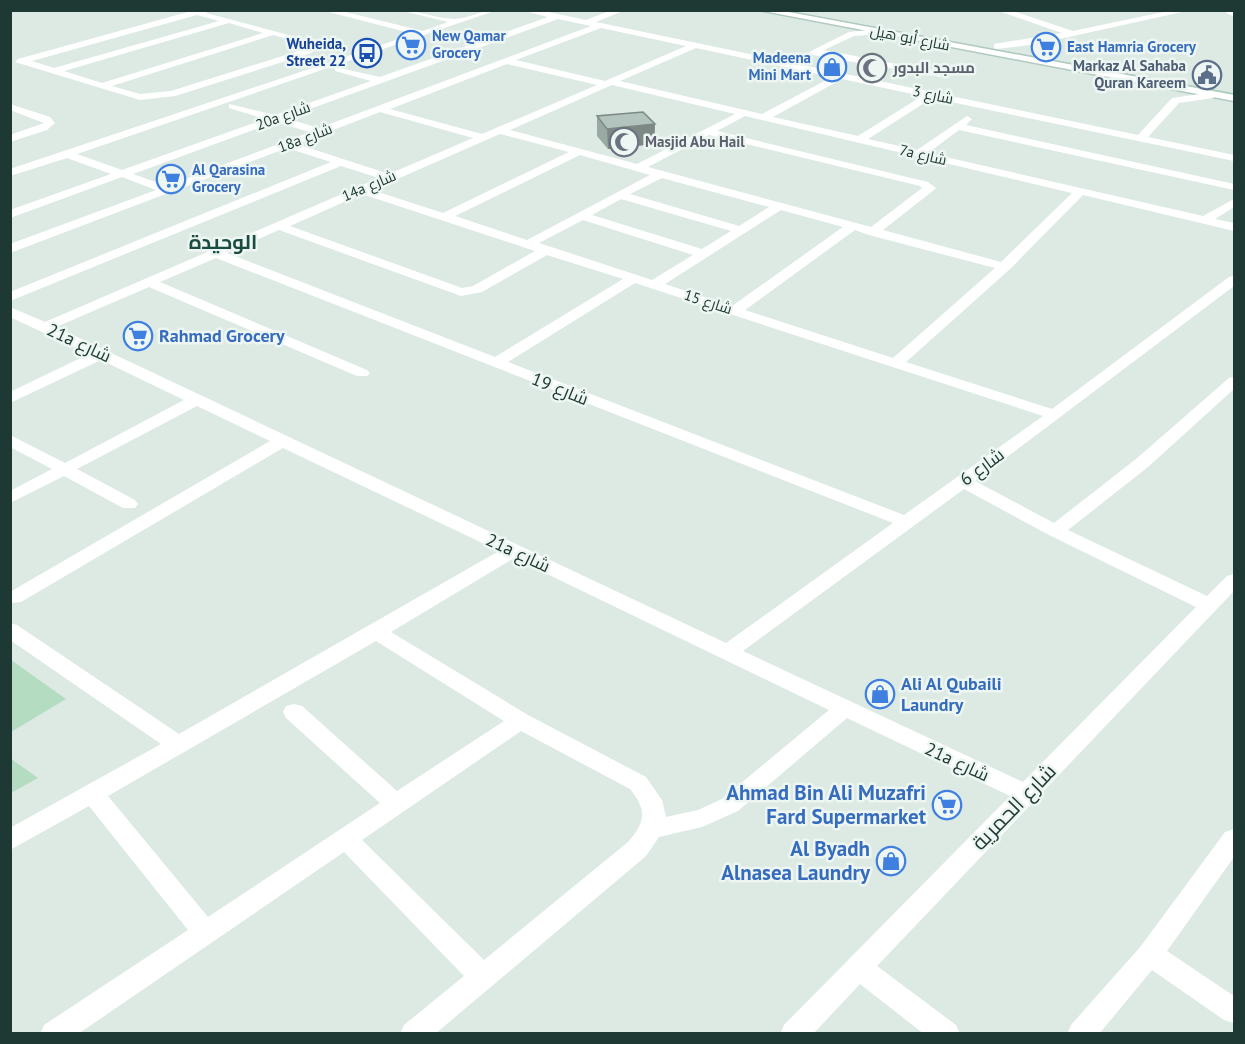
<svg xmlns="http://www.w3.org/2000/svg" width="1245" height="1044" font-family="'PT Sans',Cairo,sans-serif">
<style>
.green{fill:#b4dcc0}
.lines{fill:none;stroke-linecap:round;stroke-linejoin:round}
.secondary-casing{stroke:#b0cac1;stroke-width:3}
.minor{fill:#fff;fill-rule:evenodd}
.secondary{fill:#fff;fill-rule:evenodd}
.wall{fill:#99a9a3}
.shaded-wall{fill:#7d8984}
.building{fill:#b2c4bd;stroke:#7d8984;stroke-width:1.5}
.labels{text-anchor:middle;stroke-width:5;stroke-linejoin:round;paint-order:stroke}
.far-shop-label{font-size:15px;font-weight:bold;fill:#366cbe;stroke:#edf6f2;text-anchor:start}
.far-street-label{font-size:15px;fill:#1e3933;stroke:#edf6f2}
.far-transit-label{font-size:15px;font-weight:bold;fill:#164399;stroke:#edf6f2;text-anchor:end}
.far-service-label{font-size:15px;font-weight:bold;fill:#4e5e75;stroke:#edf6f2;text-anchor:end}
.far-worship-label{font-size:15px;font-weight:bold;fill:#5b616d;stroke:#edf6f2;text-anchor:start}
.shop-label{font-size:18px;font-weight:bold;fill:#366cbe;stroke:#edf6f2;text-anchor:start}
.street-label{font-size:18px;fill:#1e3933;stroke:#edf6f2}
.far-district-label{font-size:20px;font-weight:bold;fill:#1a4c41;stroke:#edf6f2}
.near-shop-label{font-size:21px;font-weight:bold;fill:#366cbe;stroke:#edf6f2;text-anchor:end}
.near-street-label{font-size:21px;fill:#1e3933;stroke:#edf6f2}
</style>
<rect width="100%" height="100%" fill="#ddeae4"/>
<!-- green -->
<g class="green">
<polygon points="775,11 789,11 1234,93 1234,95"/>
<polygon points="11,660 66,699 11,732"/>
<polygon points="10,758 38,778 11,793 10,793"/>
</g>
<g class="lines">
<!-- secondary casing -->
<g class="secondary-casing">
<polygon id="secondary" points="758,10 778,10 1234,95 1234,101"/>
</g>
<!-- minor -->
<g class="minor">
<path d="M195,10h15l-4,3 116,31 -11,9 -136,43 -35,4 -125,-38 3,-3zM197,15l22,6 -165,47 -22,-7zM229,23l34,10 -161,50 -38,-12zM273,35l38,10 -6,4 -134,42 -31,3 -28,-8z"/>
<path d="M321,10h16l86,21 25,-9 -49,-12c20,0 37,9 56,9 12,0 26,-9 42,-9l-420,144 45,16 143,-51 -36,-11v-4l46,11 96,-34 -36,-10v-4l45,10 168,-60 -27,-7h18l47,10 26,-10h13l-29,12 542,113 34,-37 41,-6 5,3 -5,3 -34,5 -31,34 86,18v6l-302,-63 -64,41 49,11 50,-34 5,3 -6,6 268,59v6l-275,-60 -31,23 275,63 31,-17v8l-19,12 19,4v8l-151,-36 -74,75 -103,92 146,47 177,-132 5,-1v10l-259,195 79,42 82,-64 93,-81 5,-1v12l-86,78 -80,63 139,66 20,-20 7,-2v17l-357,375 79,59 4,9h-36l-64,-50 -47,50h-33l4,-9 226,-229 -163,-78 -109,93 -36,16 -43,10 -13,19 -211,178h-35l4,-9 60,-49 -120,-124 -266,182h-38l4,-9 144,-95 -99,-124 -79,44v-22l151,-84 -151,-104v-17l7,2 162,109 320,-183 -216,-103 -262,154 -11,1v-11l260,-151 -73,-35 -120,63 58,31 3,4 -3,4h-12l-59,-32 -54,27v-12l42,-22 -42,-22v-12l55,28 119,-63 -83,-40 -91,43v-11l79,-38 -79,-37v-10l35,15 334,-144 -38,-12 -331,135v-9l321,-130 -44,-14 -277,105v-9l146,-54 -34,-13 -112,41v-8l101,-36 -44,-16 -57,18v-7l404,-135zM558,19l33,7 -272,102 -34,-10zM601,28l85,18 -81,35 -89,-21zM696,48l136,29 -70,37 -142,-33zM507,64l90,21 -115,49 -92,-25zM842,79l80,17 -64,40 -85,-19zM612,85l123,29 -98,50 -127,-34zM380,112l93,26 -84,36 -92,-30zM745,116l327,77 -71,69 -118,-32 51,-40 2,-2 -8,-6 -211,-51zM275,122l35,10 -143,54 -34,-12zM500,134l69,18 -126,61 -71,-23zM709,135l211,51 2,2 -51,39 -223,-60zM580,155l70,20 -123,65 -72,-24zM662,178l107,29 -30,19 -109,-32zM362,194l173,57 -62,35 -11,2 -172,-62zM621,199l110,32 -29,18 -110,-34zM781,210l62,17 -111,79 -67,-22zM583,220l110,35 -41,25 -113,-37zM279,230l182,66 21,-4 65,-37 76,24 -128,78 -268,-104zM855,230l14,5 126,33 -102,90 -148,-48zM216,258l677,265 -167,120 -670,-316 93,-40 208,89h10l3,-3 -3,-3 -207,-88zM635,283l408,133 -139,99 -396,-153zM964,489l85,46 147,72 -173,175 -280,-131zM514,558l315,152 -107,89 -24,11 -32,7 -4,-17 -16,-23 -118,-62 -137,-83zM376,641l128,80 -107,70 -95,-85 -8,-2 -8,2 -3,6 3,6 94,85 -172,114 -100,-121zM521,731l109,58c17,21 16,33 -2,53l-144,118 -122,-120z"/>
<polygon points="996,10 1010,10 1073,31 1173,10 1191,10 1037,44 997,49 994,48 994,44 1062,33"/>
<polygon points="1222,10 1233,10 1234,17"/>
<polygon points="877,29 880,30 880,34 854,36 824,50 938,72 941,73 941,77 813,55 809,52 849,32"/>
<polygon points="10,104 50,117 55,123 47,130 10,142 10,135 44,123 10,110"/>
<polygon points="1234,829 1234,857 1167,951 1234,996 1234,1023 1224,1020 1152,970 1099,1034 1067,1034 1071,1025 1141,946 1225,832"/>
</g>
<!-- secondary -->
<use href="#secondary" class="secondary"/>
</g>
<!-- wall -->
<polygon class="wall" points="597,116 655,124 654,144 608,149 597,136"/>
<!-- shaded-wall -->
<polygon class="shaded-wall" points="655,124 654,144 608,149 607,129"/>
<!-- building -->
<polygon class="building" points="643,112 655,124 607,129 597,116"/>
<!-- icons -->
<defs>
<g id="supermarket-ring" transform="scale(1.5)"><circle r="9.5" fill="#edf6f2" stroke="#3f7fe0" stroke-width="1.5"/><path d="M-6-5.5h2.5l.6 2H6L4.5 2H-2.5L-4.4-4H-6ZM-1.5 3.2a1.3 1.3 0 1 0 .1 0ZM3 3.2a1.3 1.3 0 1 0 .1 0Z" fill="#3f7fe0"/></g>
<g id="bus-ring" transform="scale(1.5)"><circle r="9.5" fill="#edf6f2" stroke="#1a4fb4" stroke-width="1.5"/><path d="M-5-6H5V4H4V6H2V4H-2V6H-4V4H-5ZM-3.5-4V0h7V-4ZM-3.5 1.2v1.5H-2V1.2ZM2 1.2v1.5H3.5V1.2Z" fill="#1a4fb4"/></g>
<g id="shop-ring" transform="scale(1.5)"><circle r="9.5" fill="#edf6f2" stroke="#3f7fe0" stroke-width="1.5"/><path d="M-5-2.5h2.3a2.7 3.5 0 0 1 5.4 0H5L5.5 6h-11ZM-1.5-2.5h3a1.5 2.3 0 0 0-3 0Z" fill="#3f7fe0"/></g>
<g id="mosque-ring" transform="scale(1.5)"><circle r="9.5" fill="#edf6f2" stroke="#6b7280" stroke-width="1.5"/><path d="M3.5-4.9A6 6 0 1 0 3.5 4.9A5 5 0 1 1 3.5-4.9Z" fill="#6b7280"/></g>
<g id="civic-ring" transform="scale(1.5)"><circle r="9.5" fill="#edf6f2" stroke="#5c6f8a" stroke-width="1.5"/><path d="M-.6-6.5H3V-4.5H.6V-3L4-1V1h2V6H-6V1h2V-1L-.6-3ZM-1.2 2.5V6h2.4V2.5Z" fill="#5c6f8a"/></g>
</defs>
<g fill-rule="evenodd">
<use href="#supermarket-ring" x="411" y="45"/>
<use href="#supermarket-ring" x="1046" y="47"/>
<use href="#bus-ring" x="367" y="53"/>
<use href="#shop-ring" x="832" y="67"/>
<use href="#mosque-ring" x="872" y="68"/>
<use href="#civic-ring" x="1207" y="75"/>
<use href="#mosque-ring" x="624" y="142"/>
<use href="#supermarket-ring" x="171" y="179"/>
<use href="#supermarket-ring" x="138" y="336"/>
<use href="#shop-ring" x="880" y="694"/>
<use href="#supermarket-ring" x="947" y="805"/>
<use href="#shop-ring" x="891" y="861"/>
</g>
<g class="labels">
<!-- far-shop labels -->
<g class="far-shop-label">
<text x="432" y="41">New Qamar<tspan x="432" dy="17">Grocery</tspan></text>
<text x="1067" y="52">East Hamria Grocery</text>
<text x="811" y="63" text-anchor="end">Madeena<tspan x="811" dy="17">Mini Mart</tspan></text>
<text x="192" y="175">Al Qarasina<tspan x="192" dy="17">Grocery</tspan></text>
</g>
<!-- far-street labels -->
<g class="far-street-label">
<text transform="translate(910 38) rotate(11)" y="5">شارع أبو هيل</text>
<text transform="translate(933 95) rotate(12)" y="5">شارع 3</text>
<text transform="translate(283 116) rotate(-20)" y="5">20a شارع</text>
<text transform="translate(305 138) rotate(-21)" y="5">18a شارع</text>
<text transform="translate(923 155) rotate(13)" y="5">7a شارع</text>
<text transform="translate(369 186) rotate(-23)" y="5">14a شارع</text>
<text transform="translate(708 302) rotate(18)" y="5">شارع 15</text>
</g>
<!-- far-transit labels -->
<g class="far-transit-label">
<text x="346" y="49">Wuheida,<tspan x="346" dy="17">Street 22</tspan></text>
</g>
<!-- far-service labels -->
<g class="far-service-label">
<text x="1186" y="71">Markaz Al Sahaba<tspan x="1186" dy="17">Quran Kareem</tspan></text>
</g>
<!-- far-worship labels -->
<g class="far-worship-label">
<text x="893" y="73">مسجد البدور</text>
<text x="645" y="147">Masjid Abu Hail</text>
</g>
<!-- shop labels -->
<g class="shop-label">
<text x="159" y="342">Rahmad Grocery</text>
<text x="901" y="690">Ali Al Qubaili<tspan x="901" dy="21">Laundry</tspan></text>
</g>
<!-- street labels -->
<g class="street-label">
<text transform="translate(79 343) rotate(25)" y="6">21a شارع</text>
<text transform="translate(560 389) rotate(22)" y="6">شارع 19</text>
<text transform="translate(982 467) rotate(-36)" y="6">شارع 6</text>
<text transform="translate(518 553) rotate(25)" y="6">21a شارع</text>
<text transform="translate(957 762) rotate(25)" y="6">21a شارع</text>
</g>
<!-- far-district labels -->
<g class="far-district-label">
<text x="223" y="249">الوحيدة</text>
</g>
<!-- near-shop labels -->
<g class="near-shop-label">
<text x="926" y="800">Ahmad Bin Ali Muzafri<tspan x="926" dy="24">Fard Supermarket</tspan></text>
<text x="870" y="856">Al Byadh<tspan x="870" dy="24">Alnasea Laundry</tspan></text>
</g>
<!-- near-street labels -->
<g class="near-street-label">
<text transform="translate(1014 807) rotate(-46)" y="7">شارع الحمرية</text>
</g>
</g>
<!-- border -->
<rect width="1245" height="1044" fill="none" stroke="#1e3933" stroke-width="24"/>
</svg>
